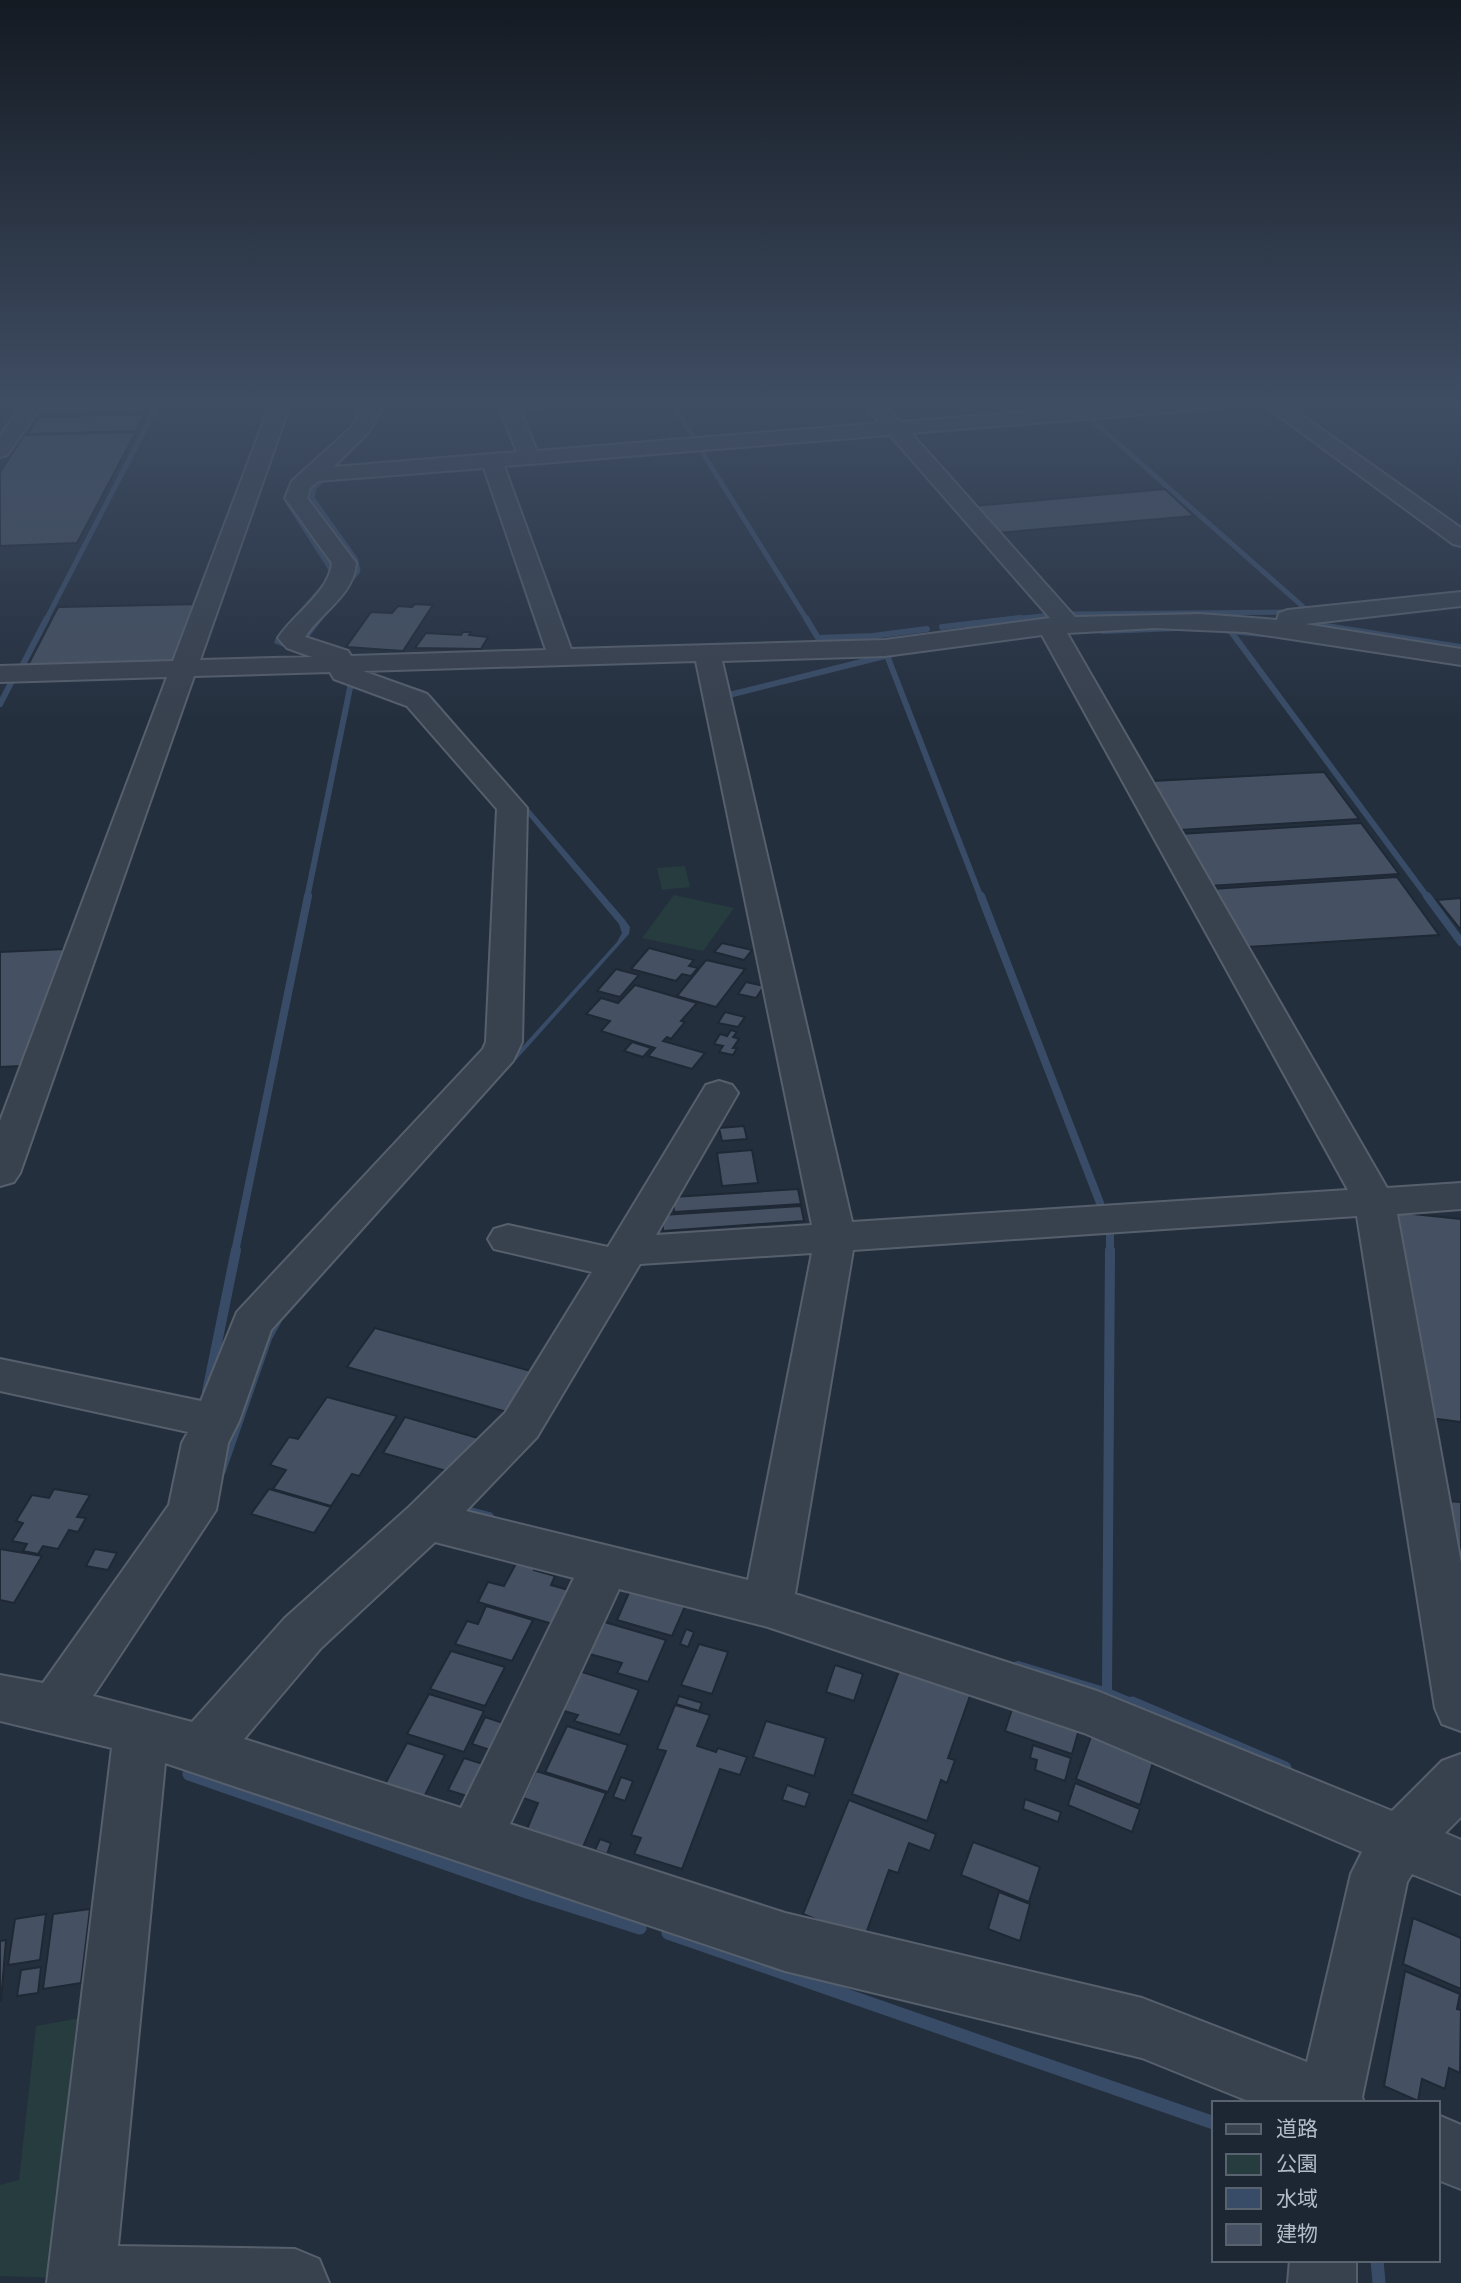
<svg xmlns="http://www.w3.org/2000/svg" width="1461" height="2283" font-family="'Source Sans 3','Noto Sans JP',sans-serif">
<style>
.green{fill:#263c3f}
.water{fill:#394c67}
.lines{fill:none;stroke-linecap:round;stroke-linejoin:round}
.stream-far4{stroke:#394c67;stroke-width:5}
.stream-far3{stroke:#394c67;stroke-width:6}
.stream-far2{stroke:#394c67;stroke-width:8}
.stream-far1{stroke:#394c67;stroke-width:10}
.stream{stroke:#394c67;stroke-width:13}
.building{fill:#455162;stroke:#1f2835;stroke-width:2}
.minor-casing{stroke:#565f6c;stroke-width:4}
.minor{fill:#38414e;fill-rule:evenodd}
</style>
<rect width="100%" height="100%" fill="#242f3e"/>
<!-- green -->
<g class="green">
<polygon points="685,866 690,887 662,890 657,868"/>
<polygon points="674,895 734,908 703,951 642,938"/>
<polygon points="91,2016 63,2278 0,2276 0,2185 19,2180 36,2026"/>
</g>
<!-- water -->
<polygon class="water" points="365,402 369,402 353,429 290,503 333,566 333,576 279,641 284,646 423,690 431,695 625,920 630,927 629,934 282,1321 272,1339 225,1474 216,1473 264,1339 276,1319 617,942 622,933 619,924 438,708 274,643 276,637 325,581 329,571 286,504 284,499 285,492 349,428"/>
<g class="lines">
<!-- stream-far4 -->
<g class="stream-far4">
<polyline points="671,402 696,441"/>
<polyline points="1072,402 1082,410"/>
<polyline points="1086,415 1309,612"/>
<polyline points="699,447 807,620"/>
<polyline points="328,472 349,451"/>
<polyline points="1069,614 1291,612"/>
<polyline points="46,620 159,402"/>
<polyline points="319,620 358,571 356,560 312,498 314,488 326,476"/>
<polyline points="1005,620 1050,615"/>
</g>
<!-- stream-far3 -->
<g class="stream-far3">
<polyline points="806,618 818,638 873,636 927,629"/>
<polyline points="1317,619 1326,626 1461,647"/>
<polyline points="942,627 1021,618"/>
<polyline points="1103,631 1177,628"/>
<polyline points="1229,631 1264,634"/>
<polyline points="1232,633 1428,898"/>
<polyline points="307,635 320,618"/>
<polyline points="888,658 981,898"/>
<polyline points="20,670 47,618"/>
<polyline points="729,695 893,654"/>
<polyline points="0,704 13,679"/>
<polyline points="307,898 351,683"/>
</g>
<!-- stream-far2 -->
<g class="stream-far2">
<polyline points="981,896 1100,1203"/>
<polyline points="1427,896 1461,942"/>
<polyline points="235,1252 308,896"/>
<polyline points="1110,1252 1110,1233"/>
</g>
<!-- stream-far1 -->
<g class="stream-far1">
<polyline points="207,1392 236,1250"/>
<polyline points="460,1506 458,1509 489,1517"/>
<polyline points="1018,1666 1107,1693 1136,1705"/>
<polyline points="1107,1693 1110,1250"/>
</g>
<!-- stream -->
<g class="stream">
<polyline points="1132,1703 1285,1768"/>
<polyline points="189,1774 527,1892 640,1928"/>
<polyline points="668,1933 1214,2123"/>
<polyline points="1377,2260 1379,2283"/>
</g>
</g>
<!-- building -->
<g class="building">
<polygon points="44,402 150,402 144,412 36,414"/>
<polygon points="514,402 654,402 518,412"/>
<polygon points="145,414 136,431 28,434 39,417"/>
<polygon points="136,432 77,543 0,546 0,472 24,435"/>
<polygon points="1165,489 1194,516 997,533 974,506"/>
<polygon points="200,604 176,665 26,669 58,607"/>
<polygon points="415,604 433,605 403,651 346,647 371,612 392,613 398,606 412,607"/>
<polygon points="463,632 471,632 469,635 488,637 481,649 415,648 426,633 461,635"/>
<polygon points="1324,772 1359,819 1180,830 1152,781"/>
<polygon points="1361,823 1399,874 1209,886 1179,834"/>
<polygon points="1397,877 1439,935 1246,947 1212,889"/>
<polygon points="1461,898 1461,930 1437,900"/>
<polygon points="722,943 752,950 744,960 714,952"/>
<polygon points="649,948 694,960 689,966 698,968 691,976 682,974 676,981 631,969"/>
<polygon points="66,949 22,1066 0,1067 0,952"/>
<polygon points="706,960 745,969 716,1007 677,996"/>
<polygon points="616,969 639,975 620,997 597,991"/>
<polygon points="746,982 764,986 756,998 738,994"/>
<polygon points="635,985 697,1003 681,1021 685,1022 671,1039 667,1037 663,1041 705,1053 692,1069 648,1056 655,1048 601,1031 610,1021 586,1014 601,998 618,1003"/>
<polygon points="725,1012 745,1017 738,1027 718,1023"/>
<polygon points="731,1030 737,1032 733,1037 739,1039 733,1048 737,1048 733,1055 719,1052 723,1046 714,1044 720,1034 727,1036"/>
<polygon points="632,1042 651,1048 643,1057 624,1051"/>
<polygon points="744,1126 747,1139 722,1141 719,1128"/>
<polygon points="752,1150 758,1183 722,1186 717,1153"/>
<polygon points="798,1189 801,1204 674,1212 673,1197"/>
<polygon points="801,1206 804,1221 663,1231 662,1215"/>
<polygon points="1394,1212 1461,1219 1461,1422 1430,1418"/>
<polygon points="375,1328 538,1373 514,1414 347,1367"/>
<polygon points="327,1397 397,1416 359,1476 352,1474 331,1506 273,1489 286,1470 270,1465 289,1437 298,1439"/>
<polygon points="405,1417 478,1438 457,1474 383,1453"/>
<polygon points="54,1489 90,1495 77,1517 86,1518 78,1532 69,1530 58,1549 43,1546 38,1554 23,1551 27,1544 12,1541 23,1523 16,1521 32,1495 49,1498"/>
<polygon points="269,1489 331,1507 314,1533 251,1514"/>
<polygon points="1447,1501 1461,1502 1461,1580"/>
<polygon points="0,1549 42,1556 14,1603 0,1600"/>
<polygon points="95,1549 117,1553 108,1570 86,1566"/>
<polygon points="520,1556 538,1561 534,1570 555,1576 551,1585 572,1591 556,1625 478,1602 488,1582 504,1586"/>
<polygon points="631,1588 686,1604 672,1636 617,1620"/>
<polygon points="486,1606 533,1620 512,1661 455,1644 467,1621 478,1624"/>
<polygon points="601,1621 666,1640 648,1682 617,1673 622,1663 586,1653"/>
<polygon points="686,1629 694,1632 688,1647 680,1644"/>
<polygon points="699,1644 728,1652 712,1694 681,1685"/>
<polygon points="451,1651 505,1667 485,1706 430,1689"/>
<polygon points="835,1665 863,1674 854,1701 826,1692"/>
<polygon points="900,1669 971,1693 948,1758 955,1760 947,1783 941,1780 927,1821 852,1794"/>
<polygon points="579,1671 639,1690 620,1735 574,1721 578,1715 561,1710"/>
<polygon points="429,1694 484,1711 464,1752 407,1734"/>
<polygon points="679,1696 702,1703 699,1711 676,1704"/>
<polygon points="1015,1700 1081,1722 1072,1754 1005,1731"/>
<polygon points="675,1705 710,1715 697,1746 716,1752 718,1748 747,1757 740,1775 720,1769 682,1869 634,1854 641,1838 631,1835 666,1751 657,1749"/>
<polygon points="485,1717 509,1725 496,1752 472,1744"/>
<polygon points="766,1721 826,1738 814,1776 753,1757"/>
<polygon points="567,1726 628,1745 608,1792 545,1772"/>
<polygon points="1093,1731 1155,1756 1140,1805 1076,1779"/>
<polygon points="407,1743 445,1755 423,1799 384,1786"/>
<polygon points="1033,1745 1071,1758 1065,1781 1035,1770 1037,1760 1030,1758"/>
<polygon points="464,1758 489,1766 473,1798 448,1790"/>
<polygon points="536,1771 606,1793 583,1847 527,1829 538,1803 523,1798"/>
<polygon points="621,1777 633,1781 625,1801 613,1797"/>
<polygon points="1075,1783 1140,1809 1132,1832 1068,1805"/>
<polygon points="787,1785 810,1793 805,1807 782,1800"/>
<polygon points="1025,1799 1061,1812 1058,1822 1023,1809"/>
<polygon points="849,1800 936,1834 930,1851 909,1843 898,1873 889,1870 864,1939 803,1914"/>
<polygon points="600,1839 611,1843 607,1854 595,1850"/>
<polygon points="973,1842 1040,1867 1029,1902 961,1875"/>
<polygon points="999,1892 1030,1904 1020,1941 988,1929"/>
<polygon points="90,1909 81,1983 43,1989 53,1914"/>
<polygon points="46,1914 40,1960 8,1965 15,1919"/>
<polygon points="1413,1918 1461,1938 1461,1989 1403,1964"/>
<polygon points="6,1940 1,2001 0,2001 0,1941"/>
<polygon points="41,1967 38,1993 17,1996 21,1970"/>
<polygon points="1405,1971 1460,1994 1457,2009 1461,2010 1460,2073 1449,2068 1445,2089 1422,2079 1418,2101 1384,2086"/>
</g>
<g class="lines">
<!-- minor casing -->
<g class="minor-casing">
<g id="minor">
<polygon points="24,402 44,402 7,455 0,457 0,436"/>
<path d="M271,402h20l-91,258 112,-3 -25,-9 -9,-10c15,-24 51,-45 54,-75l-47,-65 7,-17 61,-55 13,-24h20l-18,31 -35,34 184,-15 -20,-50h20l20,49 343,-28 -18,-21h21l17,20 246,-20h82l-3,4 -7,2 -307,25 164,184 125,-3 77,6 2,-7 9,-3 173,-18v14l-156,18 156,25v16l-216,-33 -90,-4 -88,5 320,555 74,-5v26l-64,5 64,349v168l-19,-7 -7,-16 -78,-492 -504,34 -58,344 302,97 295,120 50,-50 19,-7v63l-16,16 16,7v54l-49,-20 -5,8 -45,215 2,6h-111l-111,-45 -357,-87 -620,-208 -47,483 177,3 24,10 10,24h-282l65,-535 -112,-27v-46l43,8 126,-178 13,-62 6,-11 -188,-41v-32l201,42 36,-89 246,-263 3,-7 11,-233 -90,-103 -73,-27 -4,-7 -136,4 -174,497 -6,9 -14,4v-65l167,-444 -167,5v-16l173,-5zM890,435l160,183 -165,22 -314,9 -67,-183zM484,468l62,182 -195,6 -3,-5 -43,-14c16,-25 49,-42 51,-74l-49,-65 3,-10 8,-7zM1042,635l306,555 -496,32 -130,-561 163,-5zM696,661l116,564 -156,10 82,-142 -6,-8 -13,-4 -13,4 -98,162 -100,-22 -14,4 -6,10 6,10 98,23 -87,141 -96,94 -124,111 -93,104 -99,-26 123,-186 12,-67 11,-22 32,-91 242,-269 9,-19 5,-234 -100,-114 -64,-23zM812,1253l-64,327 -282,-69 71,-74 103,-173zM435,1542l139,36 -113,230 -217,-69 77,-91zM619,1589l149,38 316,106 278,119 -11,22 -44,188 -165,-64 -357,-85 -275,-89z"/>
<polygon points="1260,402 1283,402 1461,528 1461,546 1453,544"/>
<polygon points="1438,2115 1461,2125 1461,2189 1438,2180"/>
<polygon points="1290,2260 1356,2260 1356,2283 1288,2283"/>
</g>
</g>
<!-- minor -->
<use href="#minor" class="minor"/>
</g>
<!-- sky -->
<linearGradient id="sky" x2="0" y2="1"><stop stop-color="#141a22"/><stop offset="0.56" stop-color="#3f4d63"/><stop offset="1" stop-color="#3f4d63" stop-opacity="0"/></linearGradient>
<rect width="1461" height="721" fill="url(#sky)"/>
<!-- legend -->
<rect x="1212" y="2101" width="228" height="161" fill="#1d2633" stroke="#59626f" stroke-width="2"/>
<rect x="1226" y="2124" width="35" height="10" fill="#38414e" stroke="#59626f" stroke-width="2"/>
<text x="1276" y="2136" font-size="21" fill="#b4bcc9">道路</text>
<rect x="1226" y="2154" width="35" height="21" fill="#263c3f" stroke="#59626f" stroke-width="2"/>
<text x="1276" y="2171" font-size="21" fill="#b4bcc9">公園</text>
<rect x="1226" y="2188" width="35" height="21" fill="#394c67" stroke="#59626f" stroke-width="2"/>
<text x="1276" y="2206" font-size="21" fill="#b4bcc9">水域</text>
<rect x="1226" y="2224" width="35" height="21" fill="#455162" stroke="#59626f" stroke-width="2"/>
<text x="1276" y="2241" font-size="21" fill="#b4bcc9">建物</text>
</svg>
